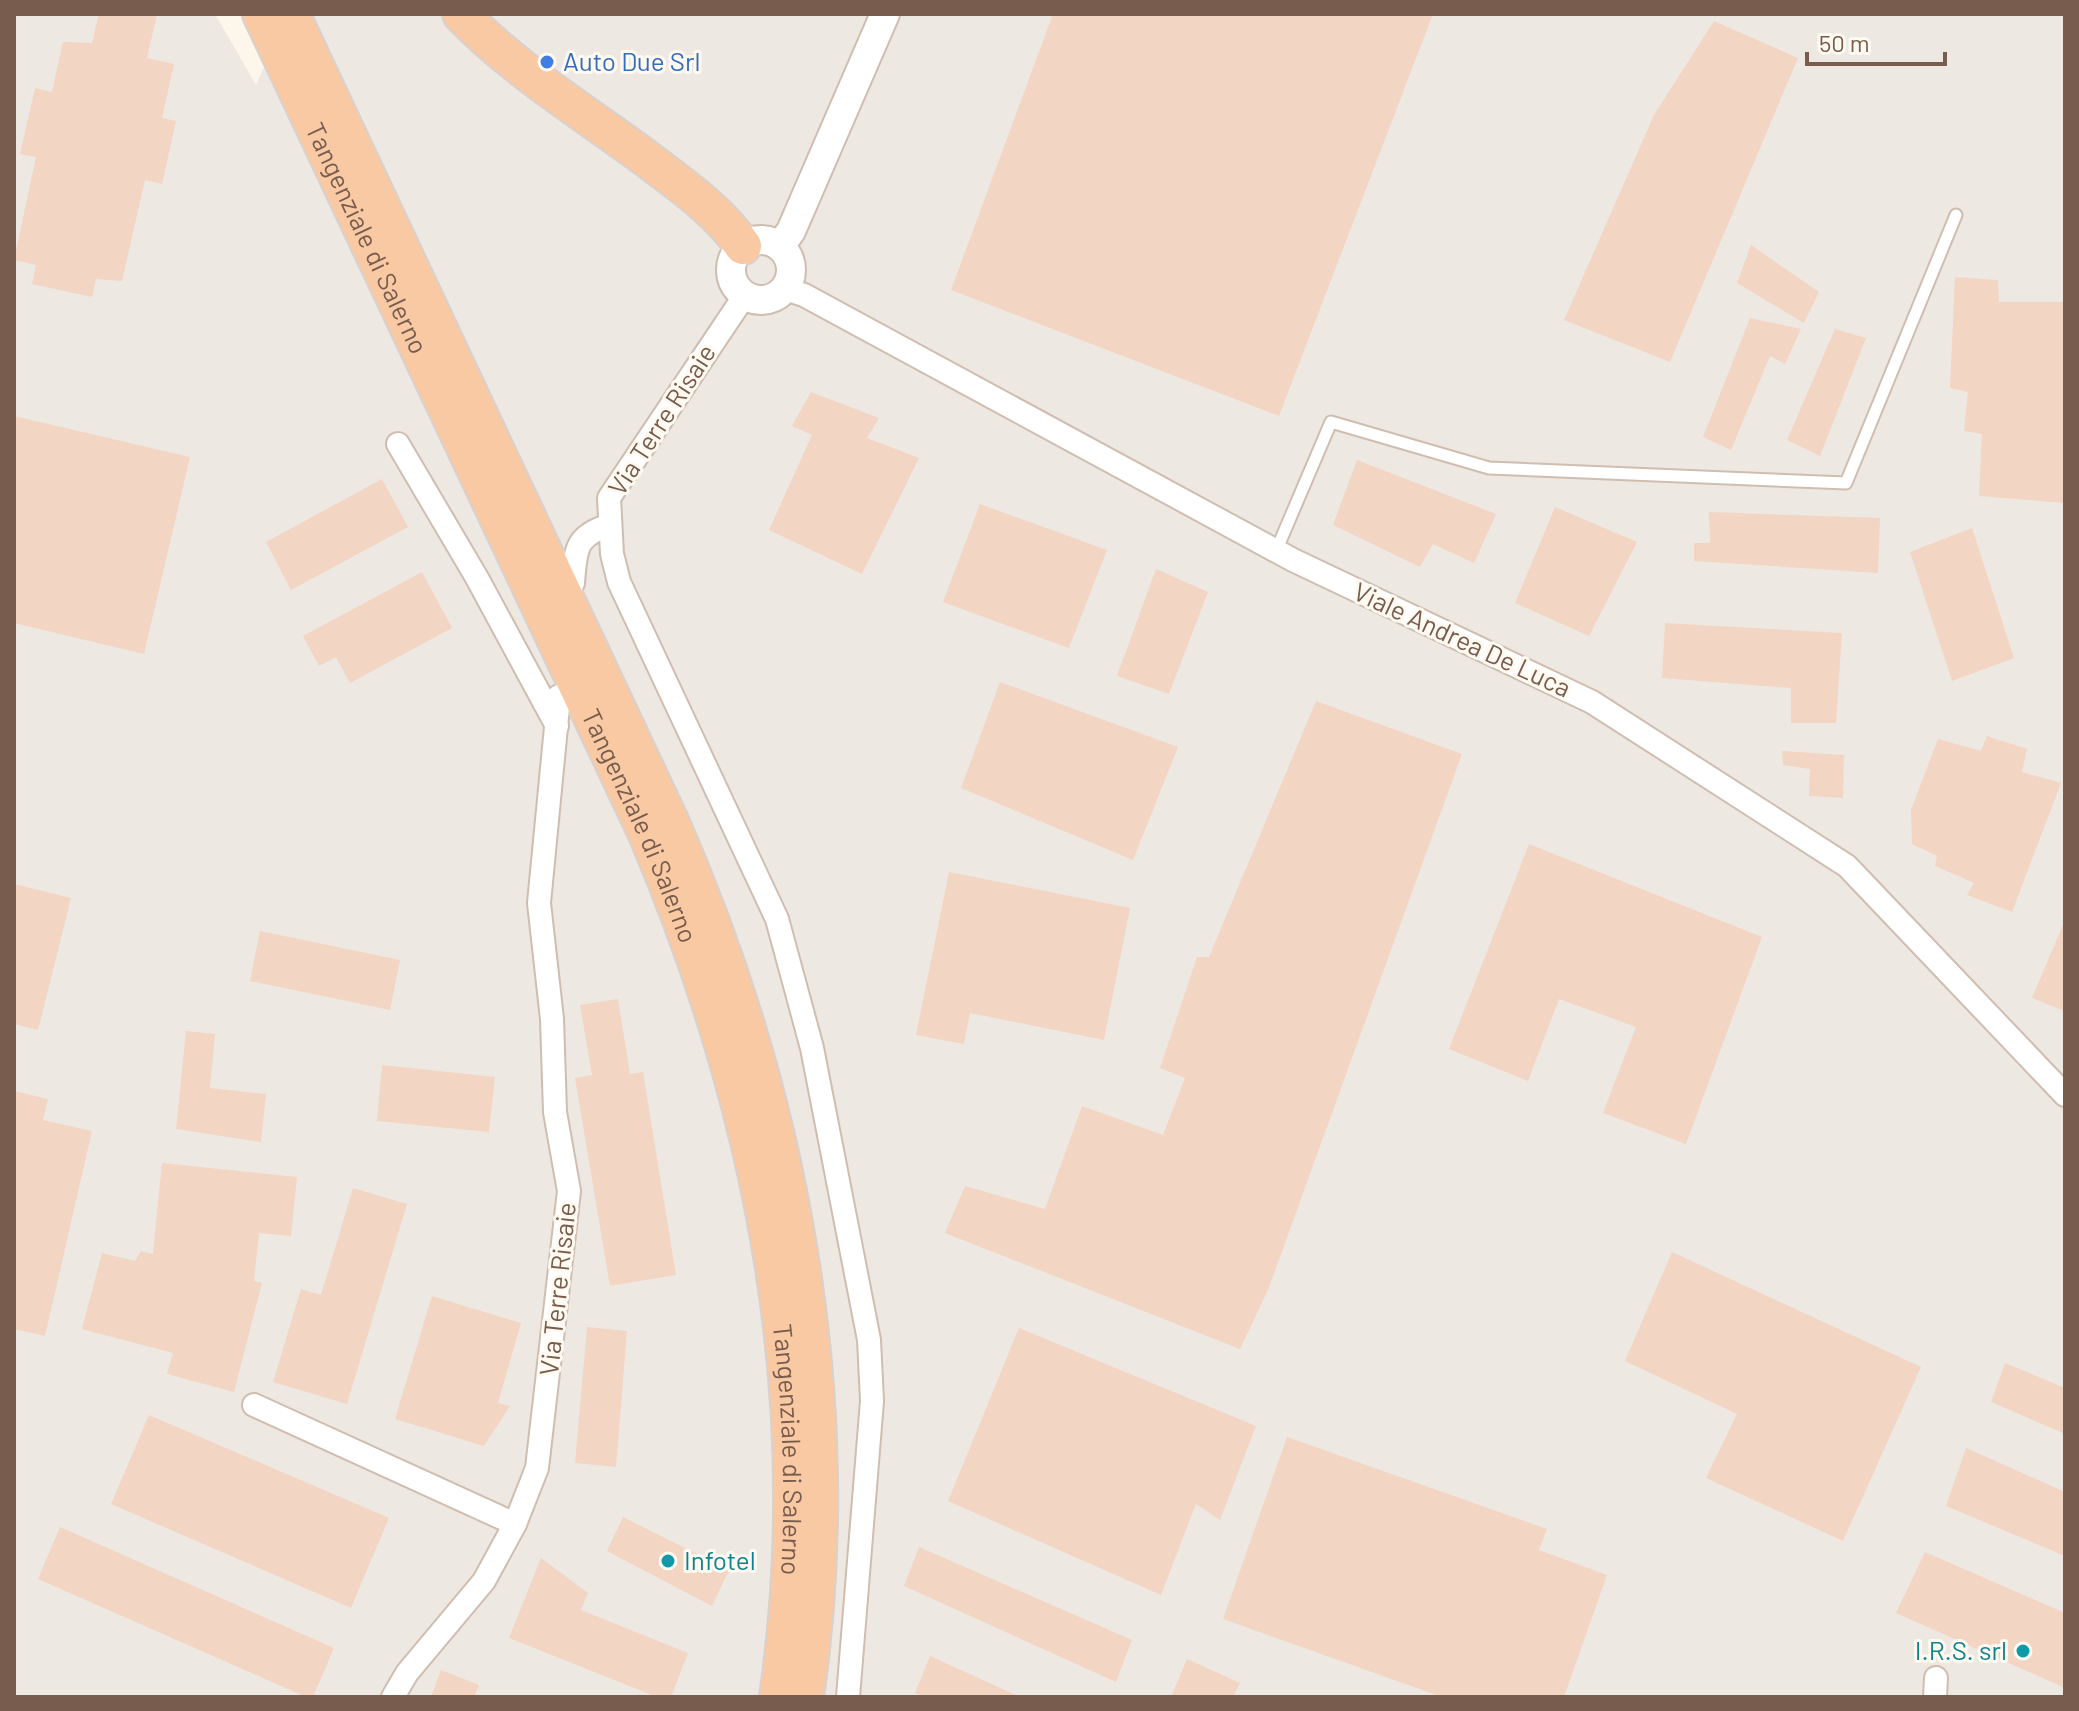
<svg xmlns="http://www.w3.org/2000/svg" width="2079" height="1711" font-family="Barlow,sans-serif">
<style>
.industrial{fill:#eee8e3}
.building{fill:#f2d5c2}
.lines{fill:none;stroke-linecap:round;stroke-linejoin:round}
.service-casing{stroke:#cfbeaf;stroke-width:15}
.minor-casing{stroke:#cfbeaf;stroke-width:26}
.tertiary-casing{stroke:#cfbeaf;stroke-width:32}
.trunk-casing{stroke:#d9d1cd;stroke-width:40}
.service{stroke:#fff;stroke-width:11}
.minor{stroke:#fff;stroke-width:22}
.tertiary{stroke:#fff;stroke-width:28}
.trunk{stroke:#f8c9a3;stroke-width:36}
.shop-dot{fill:#3f7fe0;stroke:#fffaf1;stroke-width:3}
.culture-dot{fill:#0f9aa8;stroke:#fffaf1;stroke-width:3}
.labels{text-anchor:middle;stroke-width:6;stroke-linejoin:round;paint-order:stroke}
.shop-label{font-size:26px;fill:#366cbe;stroke:#fffaf1;text-anchor:start}
.street-label{font-size:26px;fill:#785c4d;stroke:#fffaf1}
.culture-label{font-size:26px;fill:#0d838f;stroke:#fffaf1;text-anchor:start}
</style>
<rect width="100%" height="100%" fill="#fdf6eb"/>
<!-- industrial -->
<polygon class="industrial" points="14,14 215,14 256,85 287,14 2065,14 2065,1697 14,1697"/>
<!-- building -->
<g class="building">
<polygon points="99,14 157,14 147,58 174,64 162,118 176,121 162,184 145,180 122,281 96,279 92,297 32,284 36,265 14,260 36,157 20,154 35,88 52,92 63,42 92,43"/>
<polygon points="1053,14 1433,14 1279,416 951,290"/>
<polygon points="1714,21 1798,58 1670,362 1564,320 1654,115"/>
<polygon points="1751,245 1819,292 1804,323 1737,283"/>
<polygon points="1955,277 1998,280 1999,302 2065,302 2065,503 1979,496 1982,434 1964,431 1968,392 1950,388"/>
<polygon points="1750,318 1801,329 1785,364 1770,356 1731,450 1703,437"/>
<polygon points="1835,329 1866,338 1820,456 1787,440"/>
<polygon points="811,392 879,418 867,438 919,458 862,574 769,530 812,435 792,426"/>
<polygon points="14,416 190,457 144,654 14,623"/>
<polygon points="1357,460 1496,514 1474,563 1433,544 1420,567 1333,525"/>
<polygon points="382,479 408,527 291,590 266,542"/>
<polygon points="980,504 1107,550 1069,648 943,602"/>
<polygon points="1555,507 1637,542 1589,636 1515,603"/>
<polygon points="1709,512 1880,518 1878,573 1694,561 1694,543 1710,543"/>
<polygon points="1972,528 2014,658 1952,681 1910,552"/>
<polygon points="1156,569 1208,592 1169,694 1117,676"/>
<polygon points="422,572 452,628 350,683 336,657 319,666 303,636"/>
<polygon points="1665,623 1842,633 1836,723 1791,723 1791,688 1662,678"/>
<polygon points="1000,682 1178,747 1133,860 961,788"/>
<polygon points="1316,701 1462,754 1268,1290 1240,1349 945,1233 965,1186 1045,1209 1082,1106 1163,1135 1185,1078 1160,1068 1197,957 1209,957"/>
<polygon points="1987,736 2027,749 2022,772 2061,783 2012,912 1967,895 1974,883 1935,866 1937,856 1912,844 1911,810 1938,739 1981,751"/>
<polygon points="1782,751 1844,755 1843,798 1809,796 1810,769 1783,765"/>
<polygon points="1529,844 1762,937 1686,1144 1603,1113 1636,1027 1559,999 1528,1081 1449,1049"/>
<polygon points="949,872 1130,908 1104,1040 970,1013 964,1044 916,1035"/>
<polygon points="14,884 71,898 38,1030 14,1024"/>
<polygon points="2065,920 2065,1011 2032,998"/>
<polygon points="260,931 400,960 390,1010 250,981"/>
<polygon points="618,999 630,1074 643,1072 676,1275 610,1286 575,1078 592,1075 580,1005"/>
<polygon points="186,1031 215,1034 210,1088 266,1094 261,1142 176,1129"/>
<polygon points="382,1065 495,1077 489,1132 377,1121"/>
<polygon points="14,1091 48,1099 43,1120 92,1131 45,1336 14,1329"/>
<polygon points="162,1163 297,1177 291,1236 259,1233 254,1281 262,1283 234,1392 167,1374 173,1353 82,1329 102,1253 135,1261 141,1251 153,1254"/>
<polygon points="353,1188 407,1204 347,1404 273,1382 301,1289 321,1295"/>
<polygon points="1672,1252 1921,1367 1843,1541 1706,1478 1737,1414 1625,1361"/>
<polygon points="432,1296 521,1323 498,1403 510,1406 484,1446 395,1419"/>
<polygon points="587,1327 627,1331 616,1467 575,1463"/>
<polygon points="1019,1328 1256,1426 1220,1520 1196,1504 1161,1595 948,1501"/>
<polygon points="2005,1363 2065,1388 2065,1434 1991,1402"/>
<polygon points="149,1415 389,1518 351,1608 111,1504"/>
<polygon points="1287,1437 1547,1529 1539,1550 1607,1575 1564,1697 1442,1697 1223,1619"/>
<polygon points="1966,1448 2065,1492 2065,1556 1946,1506"/>
<polygon points="623,1517 729,1570 712,1606 607,1551"/>
<polygon points="60,1527 334,1648 313,1697 306,1697 38,1579"/>
<polygon points="919,1547 1132,1640 1116,1682 904,1586"/>
<polygon points="1925,1552 2065,1613 2065,1688 1896,1613"/>
<polygon points="541,1558 588,1593 581,1610 688,1653 671,1697 657,1697 509,1638"/>
<polygon points="930,1656 1020,1697 924,1697 915,1693"/>
<polygon points="1187,1659 1240,1683 1233,1697 1171,1697"/>
<polygon points="441,1670 479,1685 474,1697 431,1697"/>
</g>
<g class="lines">
<!-- service casing -->
<g class="service-casing">
<polyline id="service" points="1276,551 1331,422 1489,468 1846,483 1956,215"/>
</g>
<!-- minor casing -->
<g class="minor-casing">
<g id="minor">
<polyline points="785,289 804,295 1293,560 1592,702 1847,866 2065,1095"/>
<polyline points="745,295 609,498 612,554 619,582 777,919 812,1048 869,1340 872,1401 848,1697"/>
<polyline points="398,444 477,578 557,726"/>
<path d="M573,583c3,-33 1,-47 37,-58"/>
<polyline points="254,1405 515,1524"/>
<polyline points="393,1697 407,1673 484,1581 515,1524 537,1468 569,1191 555,1112 552,1019 539,903 559,696"/>
<polyline points="1935,1697 1936,1678"/>
</g>
</g>
<!-- tertiary casing -->
<g class="tertiary-casing">
<g id="tertiary">
<circle cx="761" cy="270" r="30"/>
<polyline points="780,246 791,231 885,14"/>
</g>
</g>
<!-- trunk casing -->
<g class="trunk-casing">
<g id="trunk">
<path id="s1" d="M261,14l385,818c117,275 175,566 132,865"/>
<path d="M291,14l380,809c119,272 177,577 134,874"/>
<path d="M461,14c54,56 124,99 186,145 34,26 71,51 96,87"/>
</g>
</g>
<!-- service -->
<use href="#service" class="service"/>
<!-- minor -->
<use href="#minor" class="minor"/>
<!-- tertiary -->
<use href="#tertiary" class="tertiary"/>
<!-- trunk -->
<use href="#trunk" class="trunk"/>
</g>
<!-- markers -->
<circle class="shop-dot" cx="547" cy="62" r="8"/>
<g class="culture-dot">
<circle cx="668" cy="1561" r="8"/>
<circle cx="2023" cy="1651" r="8"/>
</g>
<g class="labels">
<!-- shop labels -->
<g class="shop-label">
<text x="563" y="71">Auto Due Srl</text>
</g>
<!-- street labels -->
<g class="street-label">
<text dy="9" stroke="none"><textPath href="#s1" startOffset="248">Tangenziale di Salerno</textPath></text>
<text transform="translate(662 420) rotate(-57)" y="9">Via Terre Risaie</text>
<text transform="translate(1462 640) rotate(25)" y="9">Viale Andrea De Luca</text>
<text dy="9" stroke="none"><textPath href="#s1" startOffset="896">Tangenziale di Salerno</textPath></text>
<text transform="translate(558 1289) rotate(-84)" y="9">Via Terre Risaie</text>
<text dy="9" stroke="none"><textPath href="#s1" startOffset="1542">Tangenziale di Salerno</textPath></text>
</g>
<!-- culture labels -->
<g class="culture-label">
<text x="684" y="1570">Infotel</text>
<text x="2007" y="1660" text-anchor="end">I.R.S. srl</text>
</g>
</g>
<!-- border -->
<rect width="2079" height="1711" fill="none" stroke="#785c4d" stroke-width="32"/>
<!-- scale -->
<path d="M1807 52v12h138v-12" fill="none" stroke="#785c4d" stroke-width="4"/>
<text x="1819" y="52" font-size="24" fill="#785c4d" stroke="#fffaf1" stroke-width="6" paint-order="stroke">50 m</text>
</svg>
